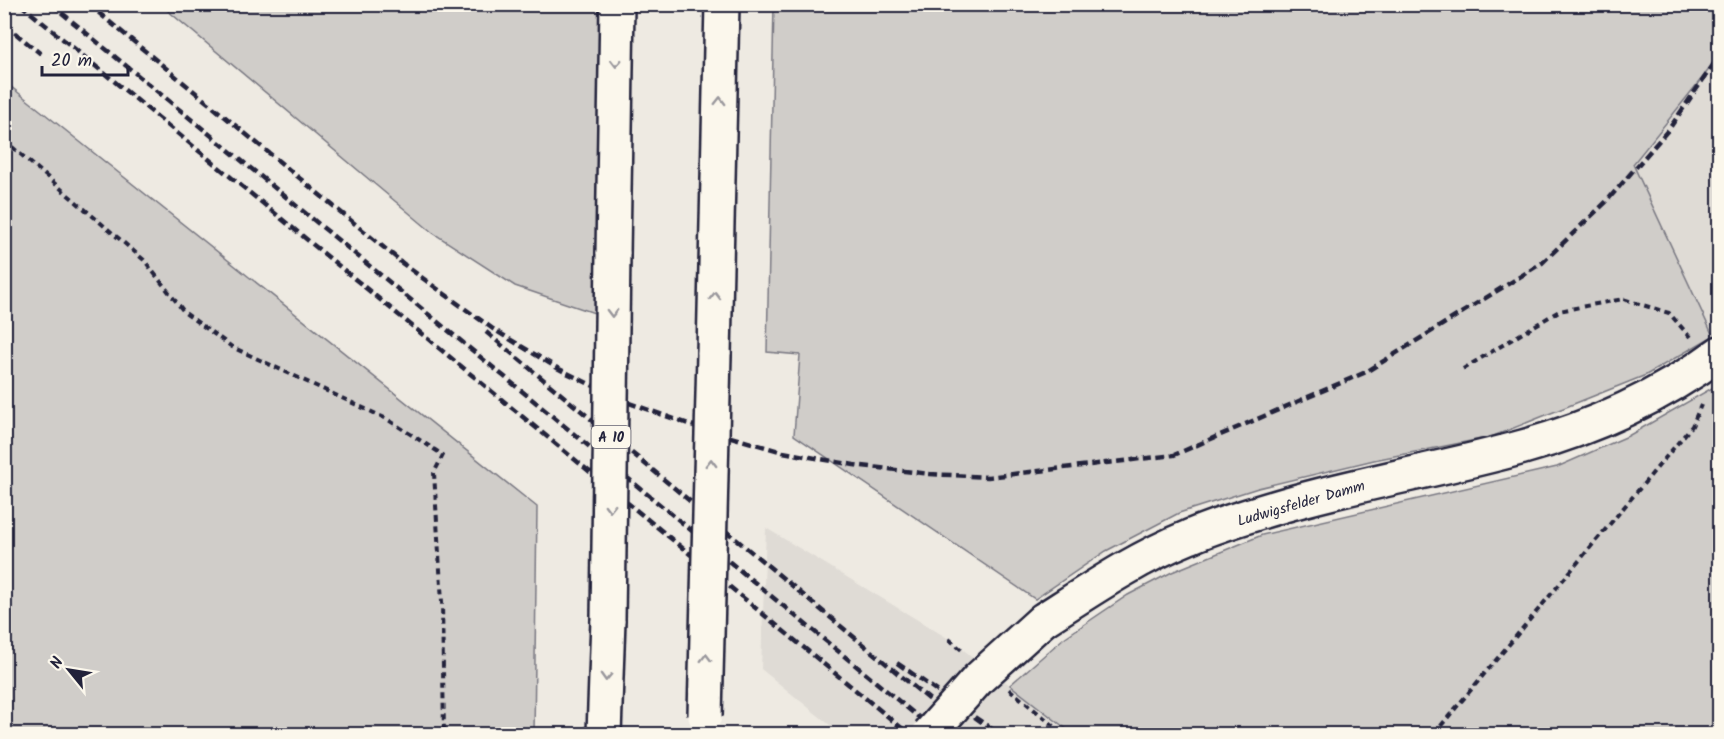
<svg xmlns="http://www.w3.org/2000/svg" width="1724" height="739" font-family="Kalam,sans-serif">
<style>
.built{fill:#dfdbd5}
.green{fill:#d0cdc9;stroke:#797882;stroke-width:1.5}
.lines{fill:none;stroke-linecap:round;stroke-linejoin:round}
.minor-casing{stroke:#22223b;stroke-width:38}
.highway-casing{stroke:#22223b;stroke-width:38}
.path{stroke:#22223b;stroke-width:4;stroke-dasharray:6 4.5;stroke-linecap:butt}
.minor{stroke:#fbf7ec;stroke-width:33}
.highway{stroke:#fbf7ec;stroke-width:33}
.rail{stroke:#22223b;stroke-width:4.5;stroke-dasharray:9 4.5;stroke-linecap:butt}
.minor-bridge-casing{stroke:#22223b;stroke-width:38;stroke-linecap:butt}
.highway-bridge-casing{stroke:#22223b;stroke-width:38;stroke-linecap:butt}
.minor-bridge{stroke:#fbf7ec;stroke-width:33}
.highway-bridge{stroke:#fbf7ec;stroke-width:33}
.oneway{stroke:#99979c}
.labels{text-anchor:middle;stroke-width:5;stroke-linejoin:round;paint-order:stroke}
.shield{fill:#fbf7ec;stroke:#636270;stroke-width:1.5}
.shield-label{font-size:14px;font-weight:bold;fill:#22223b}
.street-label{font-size:15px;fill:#22223b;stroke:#fbf7ec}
</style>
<rect width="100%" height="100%" fill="#eeeae2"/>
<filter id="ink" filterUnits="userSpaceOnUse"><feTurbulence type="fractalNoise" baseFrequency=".0167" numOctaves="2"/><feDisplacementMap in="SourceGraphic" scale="12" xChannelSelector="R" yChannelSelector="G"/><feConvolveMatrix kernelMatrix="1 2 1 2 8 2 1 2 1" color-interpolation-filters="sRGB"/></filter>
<g filter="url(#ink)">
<!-- built -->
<g class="built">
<polygon points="1719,57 1720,331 1713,336 1633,164"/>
<polygon points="766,528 949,639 1010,685 1070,734 841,734 761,669"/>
</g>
<!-- green -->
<g class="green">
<polygon points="161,5 617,5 612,319 515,286 433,233"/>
<polygon points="774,5 1719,5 1719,57 1633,164 1713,336 1646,375 1491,437 1374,460 1258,488 1179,513 1106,551 1035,599 794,435 800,355 767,352"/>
<polygon points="5,82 537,507 534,734 5,734"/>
<polygon points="1719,384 1719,734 1073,734 1010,685 1064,638 1128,595 1172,572 1262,535 1557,467 1628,436"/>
</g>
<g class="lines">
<!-- minor casing -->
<g class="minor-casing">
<path id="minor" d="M1043,620c47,-30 94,-62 146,-83 30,-13 64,-23 95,-32 79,-23 160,-36 239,-58 69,-19 139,-51 197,-94"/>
</g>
<!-- highway casing -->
<g class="highway-casing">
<g id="highway">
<polyline points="613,254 617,4"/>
<polyline points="714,354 722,4"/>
<polyline points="604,734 608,620"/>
</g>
</g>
<!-- path -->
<g class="path">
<polyline points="4,140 144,260 185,313 232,347 387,419 443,455 434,473 442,602 444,734"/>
<polyline points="1463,369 1559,311 1623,299 1669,313 1690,337"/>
<polyline points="949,639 964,652"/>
<polyline points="1009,689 1064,734"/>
<polyline points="1434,734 1692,426 1701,405"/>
</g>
<!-- minor -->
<use href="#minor" class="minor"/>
<!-- highway -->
<use href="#highway" class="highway"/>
<!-- rail -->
<g class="rail">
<polyline points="20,4 909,734"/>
<polyline points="51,4 939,734"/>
<polyline points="88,4 405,265"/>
<polyline points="4,24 41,54"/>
<polyline points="399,261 493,329 559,369 626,402 700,428 783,452 854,465 930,474 988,477 1174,455 1366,372 1542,263 1606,202 1669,129 1720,55"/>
<polyline points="486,332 971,734"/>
<polyline points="897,663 999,734"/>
</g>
<!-- minor-bridge casing -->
<g class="minor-bridge-casing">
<polyline id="minor-bridge" points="929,734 979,678 1043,620"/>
</g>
<!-- highway-bridge casing -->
<g class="highway-bridge-casing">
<g id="highway-bridge">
<polyline points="608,620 613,254"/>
<polyline points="705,716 714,354"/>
</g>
</g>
<!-- minor-bridge -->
<use href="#minor-bridge" class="minor-bridge"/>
<!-- highway-bridge -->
<use href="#highway-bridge" class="highway-bridge"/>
</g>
<!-- one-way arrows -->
<defs><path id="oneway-chevron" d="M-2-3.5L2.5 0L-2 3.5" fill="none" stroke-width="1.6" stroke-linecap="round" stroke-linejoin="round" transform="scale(1.5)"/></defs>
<g class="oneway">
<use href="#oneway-chevron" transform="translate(616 63) rotate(91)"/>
<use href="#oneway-chevron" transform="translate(720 101) rotate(-89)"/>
<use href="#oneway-chevron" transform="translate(715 296) rotate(-89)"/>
<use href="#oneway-chevron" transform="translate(612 313) rotate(91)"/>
<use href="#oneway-chevron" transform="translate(711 463) rotate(-89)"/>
<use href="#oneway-chevron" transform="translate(610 508) rotate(91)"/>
<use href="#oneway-chevron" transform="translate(706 658) rotate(-89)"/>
<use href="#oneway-chevron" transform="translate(606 677) rotate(92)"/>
</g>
</g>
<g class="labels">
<!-- shield labels -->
<rect class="shield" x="591.5" y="426" width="39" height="22" rx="4.5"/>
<g class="shield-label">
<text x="611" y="442">A 10</text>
</g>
<!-- street labels -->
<g class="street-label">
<text transform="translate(1301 503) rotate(-16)" y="5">Ludwigsfelder Damm</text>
</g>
</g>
<!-- margin -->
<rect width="1724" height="739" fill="none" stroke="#fbf7ec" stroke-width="24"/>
<rect x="12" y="12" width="1700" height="715" fill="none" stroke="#22223b" stroke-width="2" filter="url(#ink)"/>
<!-- north arrow -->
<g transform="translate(69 670) rotate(300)" stroke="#fbf7ec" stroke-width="4.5" paint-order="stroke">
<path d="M0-4.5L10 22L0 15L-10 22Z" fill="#22223b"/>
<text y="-9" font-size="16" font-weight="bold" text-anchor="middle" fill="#22223b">N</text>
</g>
<!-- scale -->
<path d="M42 66v9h86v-9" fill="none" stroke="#22223b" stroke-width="3"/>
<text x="51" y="66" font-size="18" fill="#22223b" stroke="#fbf7ec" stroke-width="4.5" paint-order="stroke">20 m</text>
</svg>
